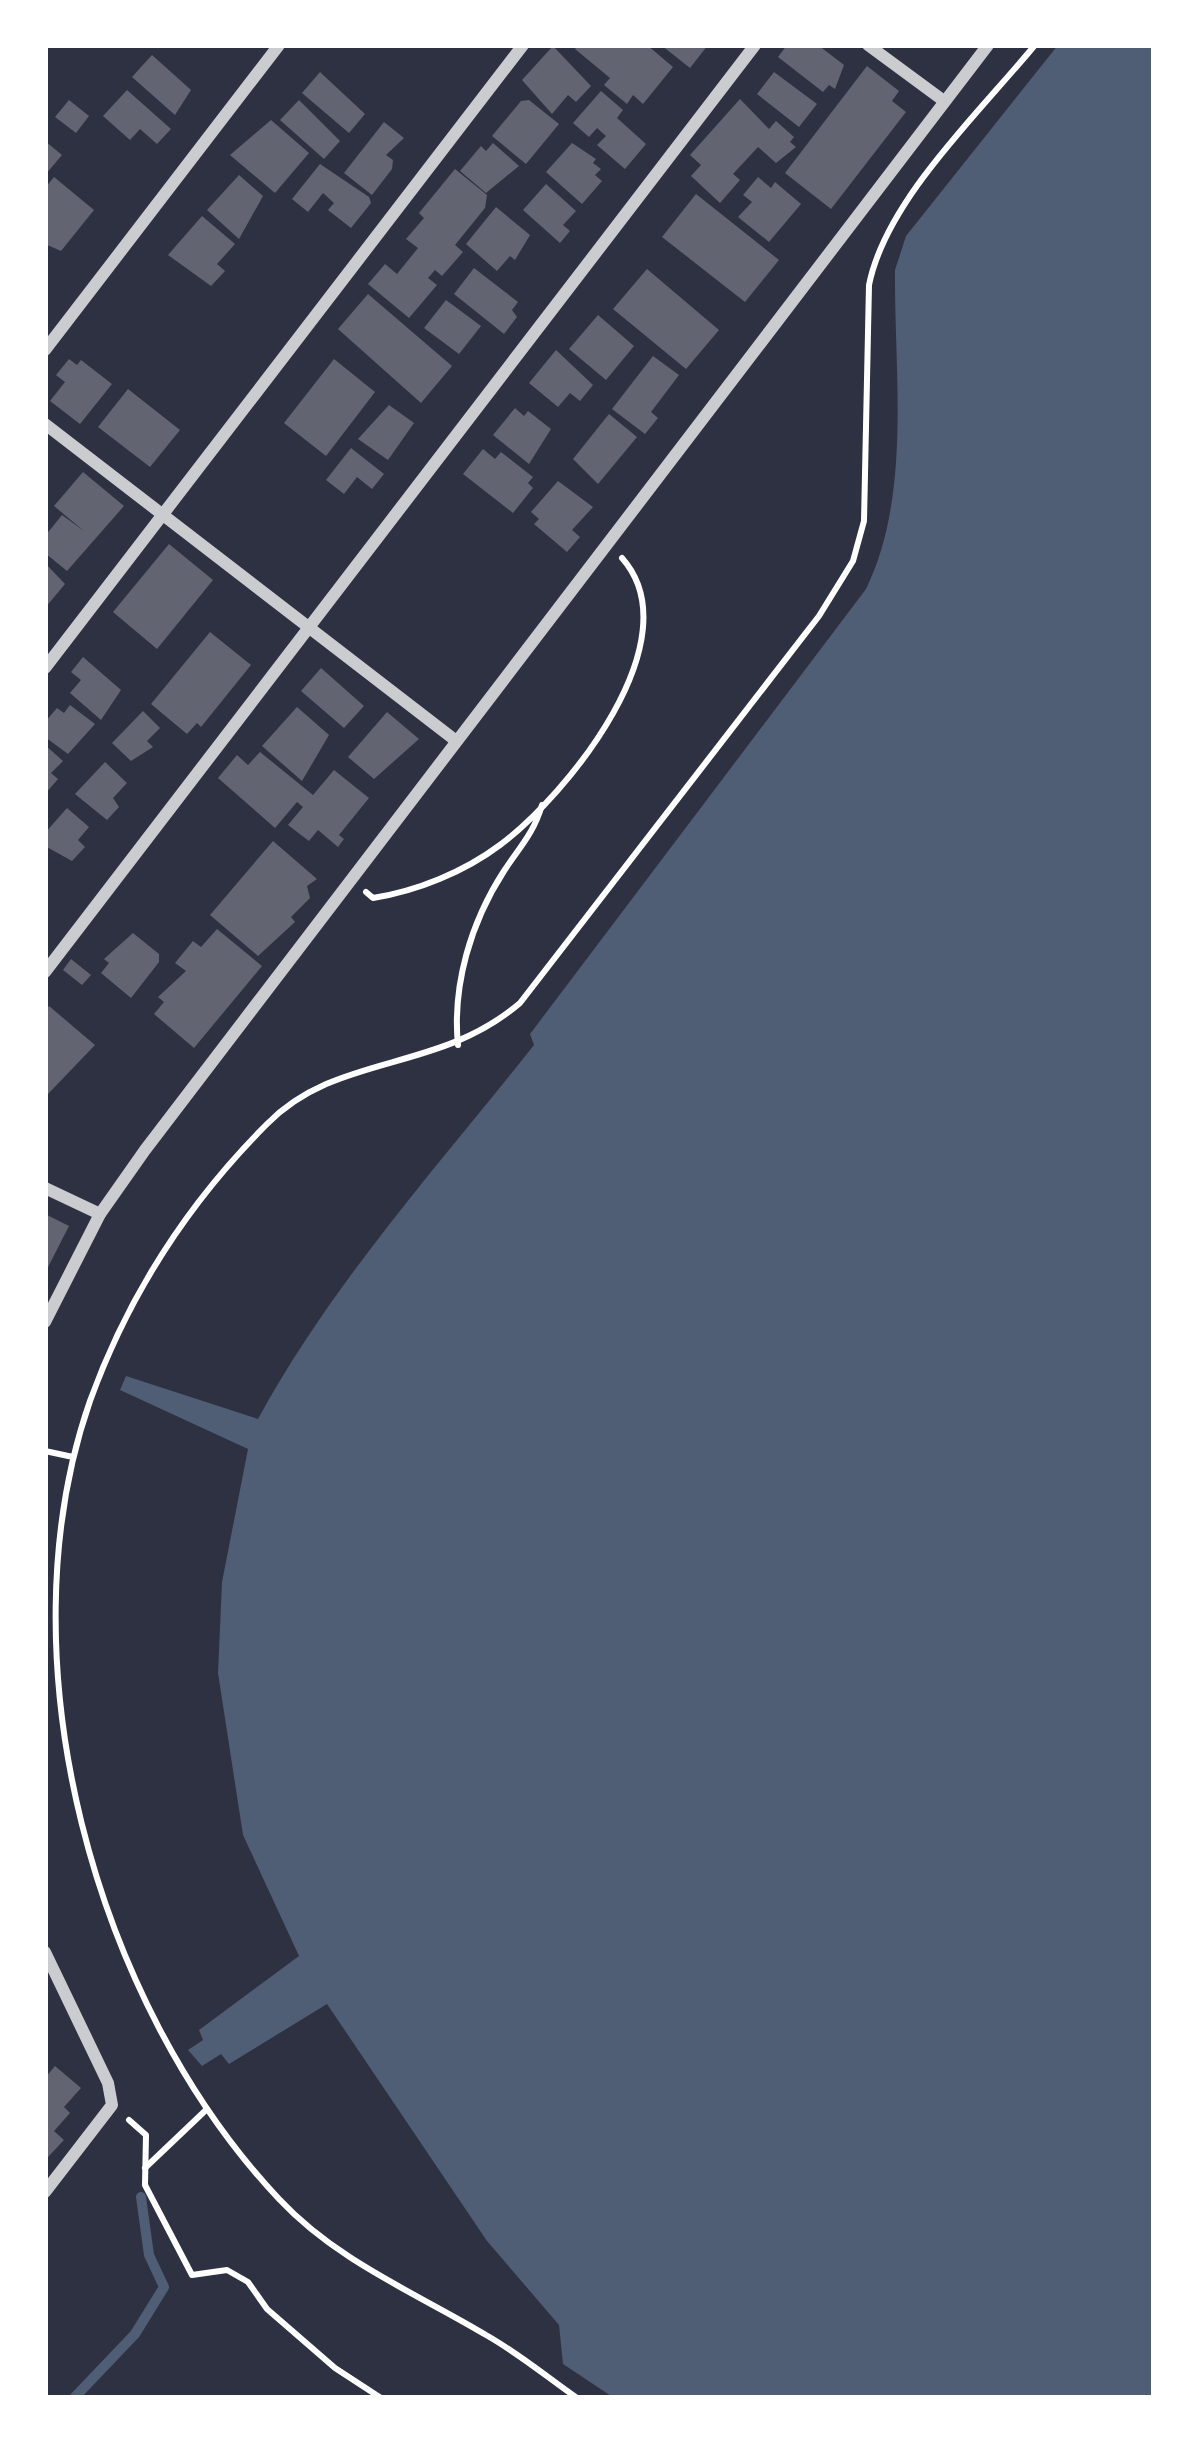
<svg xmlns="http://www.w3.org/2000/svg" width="1199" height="2443" font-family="'Source Serif 4',serif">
<rect width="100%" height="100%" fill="#2d3142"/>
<!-- water -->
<path fill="#4f5d75" d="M1058 45H1154V2398H614L563 2364 559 2325 487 2241 327 2004 229 2064 221 2054 202 2066 188 2050 203 2040 199 2030 299 1956 243 1835 218 1673 222 1582 248 1449 120 1390 126 1376 258 1419C332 1283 438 1166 534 1045L530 1034 866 589C912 494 894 374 895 270L906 236Z"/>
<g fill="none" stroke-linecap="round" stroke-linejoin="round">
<!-- stream -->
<path stroke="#4f5d75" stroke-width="10" d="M74 2398 135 2334 164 2287 149 2255 141 2197"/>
</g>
<!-- building -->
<g fill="#626471">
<path d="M578 45H647L673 67 643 104 633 95 627 104 604 85 610 78 575 49Z"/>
<path d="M661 45H708L690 68Z"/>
<path d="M787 45H818L844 65 835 89 829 85 823 92 778 57Z"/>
<path d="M553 46 591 86 576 102 568 95 552 114 522 80Z"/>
<path d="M152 55 191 90 175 115 132 77Z"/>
<path d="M867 66 899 91 892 101 906 112 831 209 785 173Z"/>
<path d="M320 72 365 114 349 133 302 93Z"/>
<path d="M774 72 817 104 799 127 757 94Z"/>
<path d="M127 90 171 129 157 144 140 129 130 140 103 116Z"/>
<path d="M601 91 623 110 617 118 646 144 625 169 597 145 606 136 597 128 589 137 573 123Z"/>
<path d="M740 99 769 129 776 121 794 137 790 142 796 147 776 163 758 147 733 174 740 180 720 203 691 176 701 165 690 155Z"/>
<path d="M69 100 89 116 76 133 55 117Z"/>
<path d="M299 100 340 141 324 159 280 120Z"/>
<path d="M529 100 559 124 526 164 492 136 521 101Z"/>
<path d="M271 120 309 153 275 193 230 155Z"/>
<path d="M384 122 404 138 386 155 393 160 392 169 372 195 344 173Z"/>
<path d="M45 141 62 155 45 175Z"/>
<path d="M493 143 519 166 486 193 460 171 481 146 486 151Z"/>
<path d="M572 143 596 159 593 163 601 169 595 175 602 181 582 204 546 172Z"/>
<path d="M320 164 369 197 371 203 351 228 328 210 334 203 323 193 308 212 292 199Z"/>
<path d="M455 169 487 195 485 208 455 245 463 252 442 276 435 270 428 278 437 285 409 318 368 284 385 264 397 274 418 248 406 239 424 218 419 213Z"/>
<path d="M239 175 263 196 239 239 207 210Z"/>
<path d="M54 177 94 210 61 251 45 244V188Z"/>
<path d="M758 177 771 188 775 182 801 204 769 242 738 217 752 202 743 195Z"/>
<path d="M546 184 576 211 563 225 570 231 560 243 523 210Z"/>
<path d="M696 194 779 260 745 302 662 237Z"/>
<path d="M496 207 530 235 515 260 510 256 497 271 466 244Z"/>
<path d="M202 216 235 244 217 264 225 271 211 286 168 255Z"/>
<path d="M474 268 518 302 512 310 517 317 504 334 454 294Z"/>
<path d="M647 269 719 330 686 369 613 309Z"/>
<path d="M368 294 452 366 421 403 338 329Z"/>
<path d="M446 300 481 326 459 354 424 328Z"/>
<path d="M598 315 634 346 606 380 569 349Z"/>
<path d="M556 350 593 385 580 401 570 393 558 407 529 383Z"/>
<path d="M653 356 679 375 651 412 658 418 645 434 612 409Z"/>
<path d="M69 359 77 365 81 360 112 384 80 424 50 401 65 382 56 375Z"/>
<path d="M334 359 375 392 326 456 284 423Z"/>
<path d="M128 389 180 430 150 467 98 427Z"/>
<path d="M389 405 414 423 388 460 358 439Z"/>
<path d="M515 408 524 416 528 411 551 429 529 464 493 435Z"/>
<path d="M609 414 637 437 598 484 573 459Z"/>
<path d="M351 448 384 474 372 489 357 477 344 494 326 480Z"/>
<path d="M483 449 495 459 501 452 533 477 528 483 533 488 513 513 463 474Z"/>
<path d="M83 472 124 506 67 571 45 553V536L62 515 84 531 54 506Z"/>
<path d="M558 481 593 507 572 530 580 537 567 552 534 524 539 519 531 512Z"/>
<path d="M169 544 213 580 157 649 113 612Z"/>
<path d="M45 563 65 584 45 608Z"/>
<path d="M210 632 251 665 201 727 197 723 187 734 151 704Z"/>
<path d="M83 657 121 690 101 720 70 693 81 680 71 672Z"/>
<path d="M321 668 364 706 344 728 301 691Z"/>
<path d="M70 705 95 724 68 754 45 737V722L57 708 64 713Z"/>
<path d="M297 707 329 735 302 781 262 746Z"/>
<path d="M143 711 160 728 147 741 153 747 131 761 112 743Z"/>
<path d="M387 712 419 739 374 779 348 757Z"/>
<path d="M45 745 63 761 51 773 58 779 45 794Z"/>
<path d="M260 752 313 795 334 770 369 798 339 835 344 839 338 847 318 830 309 841 288 825 303 807 297 802 275 828 218 778 237 755 248 765Z"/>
<path d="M105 762 127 783 113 798 119 807 107 820 75 794Z"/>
<path d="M67 808 89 827 78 840 85 847 72 861 45 846V833Z"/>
<path d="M273 841 317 879 307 886 310 898 291 917 295 922 258 956 210 915Z"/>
<path d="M217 929 262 966 194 1048 154 1014 164 1002 158 997 186 971 175 963 193 941 201 947Z"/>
<path d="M133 933 159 954V962L131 998 101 973 109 963 104 959Z"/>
<path d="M71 959 91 975 82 985 63 970Z"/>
<path d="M49 1006 95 1045 48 1094 45 1012Z"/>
<path d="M45 1214 69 1226 45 1273Z"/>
<path d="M55 2066 81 2088 64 2107 70 2113 54 2131 64 2140 48 2157 45 2078Z"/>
</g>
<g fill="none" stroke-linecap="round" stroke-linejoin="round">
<!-- path -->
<g stroke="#fff" stroke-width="6">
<path d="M366 892 373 898C417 891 464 872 500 845 567 795 694 639 622 558"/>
<path d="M458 1045C452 985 471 922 504 871 519 848 534 833 542 805"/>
<path d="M45 1451 73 1457"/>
<path d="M129 2120 146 2135 145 2185 192 2275 227 2270 248 2282 267 2309 335 2368 381 2398"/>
<path d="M145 2168 207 2109"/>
<path d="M577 2398C547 2377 518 2353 486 2335 414 2292 337 2261 279 2199 95 2004 0 1659 90 1401 128 1296 189 1202 267 1124 338 1052 437 1074 520 1003L819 616 853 561 864 521 869 285C886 200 980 112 1035 45"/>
</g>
<!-- minor -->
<g stroke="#caccd0" stroke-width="12">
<path d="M868 45 944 101"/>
<path d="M45 350 279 45"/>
<path d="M45 424 455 740"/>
<path d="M45 668 523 45"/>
<path d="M45 972 755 45"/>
<path d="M45 1188 100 1214"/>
<path d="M45 1322 100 1214 145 1150 988 45"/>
<path d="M45 1952 108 2083 112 2105 45 2192"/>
</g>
</g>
<!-- border -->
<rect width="1199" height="2443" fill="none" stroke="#ffffff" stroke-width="96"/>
</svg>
